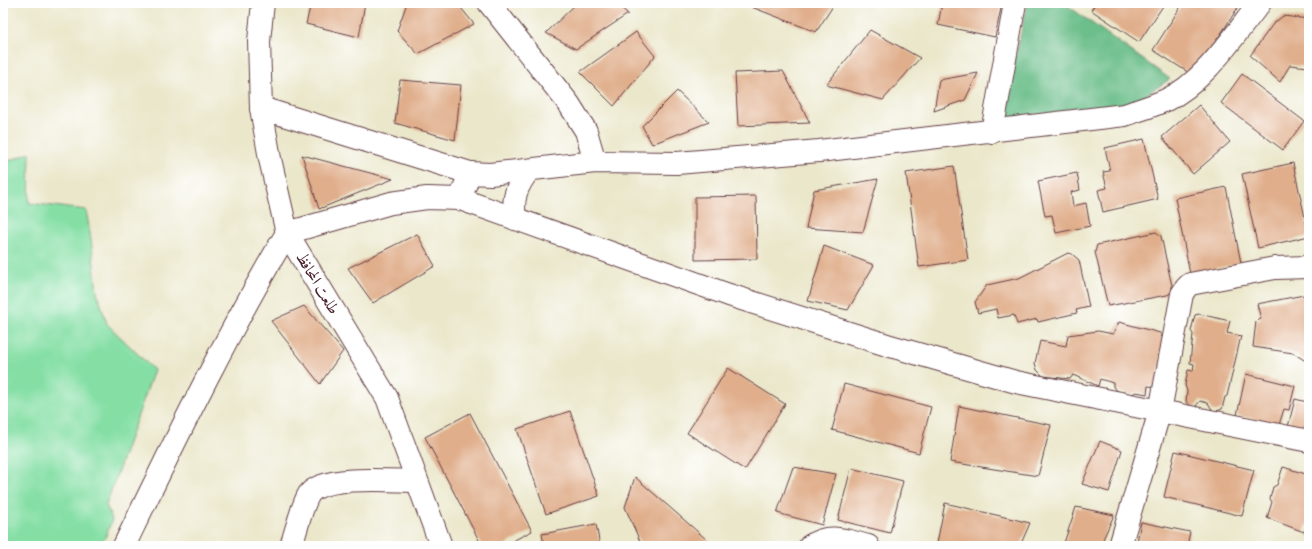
<svg xmlns="http://www.w3.org/2000/svg" width="1312" height="549" font-family="'EB Garamond',Amiri,serif">
<rect width="100%" height="100%" fill="#fff"/>
<filter id="ink" filterUnits="userSpaceOnUse"><feTurbulence type="fractalNoise" baseFrequency=".025" numOctaves="2"/><feDisplacementMap in="SourceGraphic" scale="8" xChannelSelector="R" yChannelSelector="G"/><feConvolveMatrix kernelMatrix="1 2 1 2 8 2 1 2 1" color-interpolation-filters="sRGB"/></filter>
<filter id="wash" filterUnits="userSpaceOnUse"><feTurbulence type="fractalNoise" baseFrequency=".012" numOctaves="4" result="noise"/><feDisplacementMap in="SourceGraphic" scale="16" xChannelSelector="R" yChannelSelector="G"/><feGaussianBlur stdDeviation="0.9" result="paint"/><feColorMatrix in="noise" values="0 0 0 0 0 0 0 0 0 0 0 0 0 0 0 0 0 1.4 0 .05"/><feComposite in="paint" operator="in"/></filter>
<g filter="url(#wash)">
<rect width="100%" height="100%" fill="#ebe7cb"/>
<!-- green -->
<path fill="#85dfa5" stroke="#687f68" d="M30 153 29 203 86 210 91 239 97 292 107 324 154 370 106 505 112 520 102 546H3V160L8 161Z"/>
<!-- forest -->
<path fill="#6cbe8a" stroke="#5b6e5a" d="M1028 3H1064L1170 79 1126 108 998 129Z"/>
<g id="blocks">
<!-- building -->
<g fill="#e0ae8b">
<path d="M311 3H365L359 37 306 24Z"/>
<path d="M407 3H457L474 24 418 54 397 31Z"/>
<path d="M577 3H616L628 14 576 49 546 33Z"/>
<path d="M750 3H835L816 32 749 6Z"/>
<path d="M942 3H1002L995 37 938 25Z"/>
<path d="M1096 3H1165L1139 42 1091 10Z"/>
<path d="M1183 3 1240 4 1194 76 1153 50Z"/>
<path d="M1283 16 1309 19V67L1290 65 1280 82 1250 56 1273 24Z"/>
<path d="M870 30 920 58 883 100 826 85Z"/>
<path d="M636 32 655 56 614 106 580 72Z"/>
<path d="M783 71 810 123 738 126 735 73Z"/>
<path d="M978 73 965 100 934 111 939 80Z"/>
<path d="M1242 74 1304 121 1283 150 1221 103Z"/>
<path d="M400 80 461 85 455 140 395 123Z"/>
<path d="M677 91 709 122 652 144 642 126Z"/>
<path d="M1199 105 1230 142 1193 174 1162 137Z"/>
<path d="M1144 139 1158 199 1103 212 1098 190 1107 188 1103 172 1110 171 1105 148Z"/>
<path d="M302 155 393 179 319 209Z"/>
<path d="M1293 163 1309 236 1258 248 1242 174Z"/>
<path d="M954 166 968 260 919 267 906 173Z"/>
<path d="M1077 173 1080 190 1071 192 1073 206 1086 203 1090 226 1056 233 1052 215 1045 216 1038 181Z"/>
<path d="M878 179 863 232 806 228 814 190Z"/>
<path d="M1226 187 1241 263 1190 274 1175 198Z"/>
<path d="M756 196 757 259 695 260V197Z"/>
<path d="M1156 232 1161 236 1172 286V292L1167 295 1108 306 1095 252 1097 245Z"/>
<path d="M417 234 435 266 373 303 348 268Z"/>
<path d="M824 246 874 265 848 310 808 301Z"/>
<path d="M1068 253 1072 254 1079 260 1089 307 1076 310 1077 313 1038 322 1037 319 1017 324 1014 315 998 318 996 309 978 313 975 302 987 285 1019 278Z"/>
<path d="M1309 294V363L1293 353 1253 347 1256 321 1261 319 1257 304Z"/>
<path d="M304 306 343 351 320 384 271 321Z"/>
<path d="M1199 314 1230 321 1227 333 1241 336 1227 396 1225 397 1222 409 1217 411H1213L1208 403 1200 401 1195 407 1191 406 1186 402 1187 391 1185 385 1188 370 1193 371 1194 364 1190 363 1193 334 1191 331 1195 315Z"/>
<path d="M1119 322 1160 333 1162 337 1164 342 1156 387 1148 386 1147 394 1136 392 1130 395 1118 391 1113 387V383L1100 379 1098 386 1073 375 1070 379 1043 376 1037 370 1035 363 1040 341 1066 346 1068 335 1098 331 1113 334Z"/>
<path d="M728 368 785 404 745 470 687 433Z"/>
<path d="M1246 374 1295 386 1289 410 1284 409 1279 425 1237 415Z"/>
<path d="M844 384 931 407 919 453 832 430Z"/>
<path d="M1309 395V437L1287 431 1295 399 1307 402Z"/>
<path d="M959 406 1051 425 1038 476 950 462Z"/>
<path d="M570 411 599 496 546 514 517 429Z"/>
<path d="M470 413 532 531 503 546H482L425 437Z"/>
<path d="M1100 441 1122 450 1109 492 1082 484Z"/>
<path d="M1175 451 1254 470 1242 516 1164 497Z"/>
<path d="M793 467 836 474 822 525 777 513Z"/>
<path d="M1283 467 1309 475V521L1304 532 1267 518 1272 502 1270 499 1273 487 1277 485Z"/>
<path d="M851 468 903 481 890 533 838 520Z"/>
<path d="M635 477 714 546H642L625 507Z"/>
<path d="M945 503 1030 523 1020 546H951L937 543Z"/>
<path d="M1076 507 1114 515 1100 546H1063Z"/>
<path d="M1141 522 1190 532 1187 546H1136Z"/>
<path d="M596 524 600 546H544L542 534Z"/>
</g>
</g>
</g>
<g filter="url(#ink)">
<use href="#blocks" fill-opacity="0" stroke="#623d43" stroke-width="1"/>
<g fill="none" stroke-linecap="round" stroke-linejoin="round">
<defs>
<g id="minor">
<path d="M263 3 259 41 261 108 270 159 287 233 387 398 441 546"/>
<path d="M489 3 569 104 586 131 595 162"/>
<path d="M261 108 470 173"/>
<path d="M992 132 1015 3"/>
<path d="M460 199 470 173 490 174 595 162 677 163 819 151 1125 115C1139 110 1153 106 1166 100 1204 83 1234 35 1260 3"/>
<path d="M515 219C512 198 516 187 529 170"/>
<path d="M124 546C176 439 226 335 287 233L391 203 427 198 460 199 729 295 887 345 1016 382 1309 441"/>
<path d="M291 546C296 532 302 505 309 494 324 474 393 481 416 481"/>
<path d="M810 546C829 532 848 541 868 546"/>
<path d="M1120 546 1160 411 1182 294 1186 288 1190 284 1275 268 1309 267"/>
</g>
</defs>
<!-- minor casing -->
<use href="#minor" stroke="#623d43" stroke-width="24"/>
<!-- minor -->
<use href="#minor" stroke="#fff" stroke-width="22"/>
</g>
</g>
<g text-anchor="middle" dominant-baseline="central" stroke-width="3" stroke-linejoin="round" paint-order="stroke">
<!-- street labels -->
<g font-size="16" fill="#4a1f2b" stroke="#fff">
<text transform="translate(318 283) rotate(59)">طلعت المحافظ</text>
</g>
</g>
<!-- margin -->
<rect width="1312" height="549" fill="none" stroke="#fff" stroke-width="16"/>
</svg>
